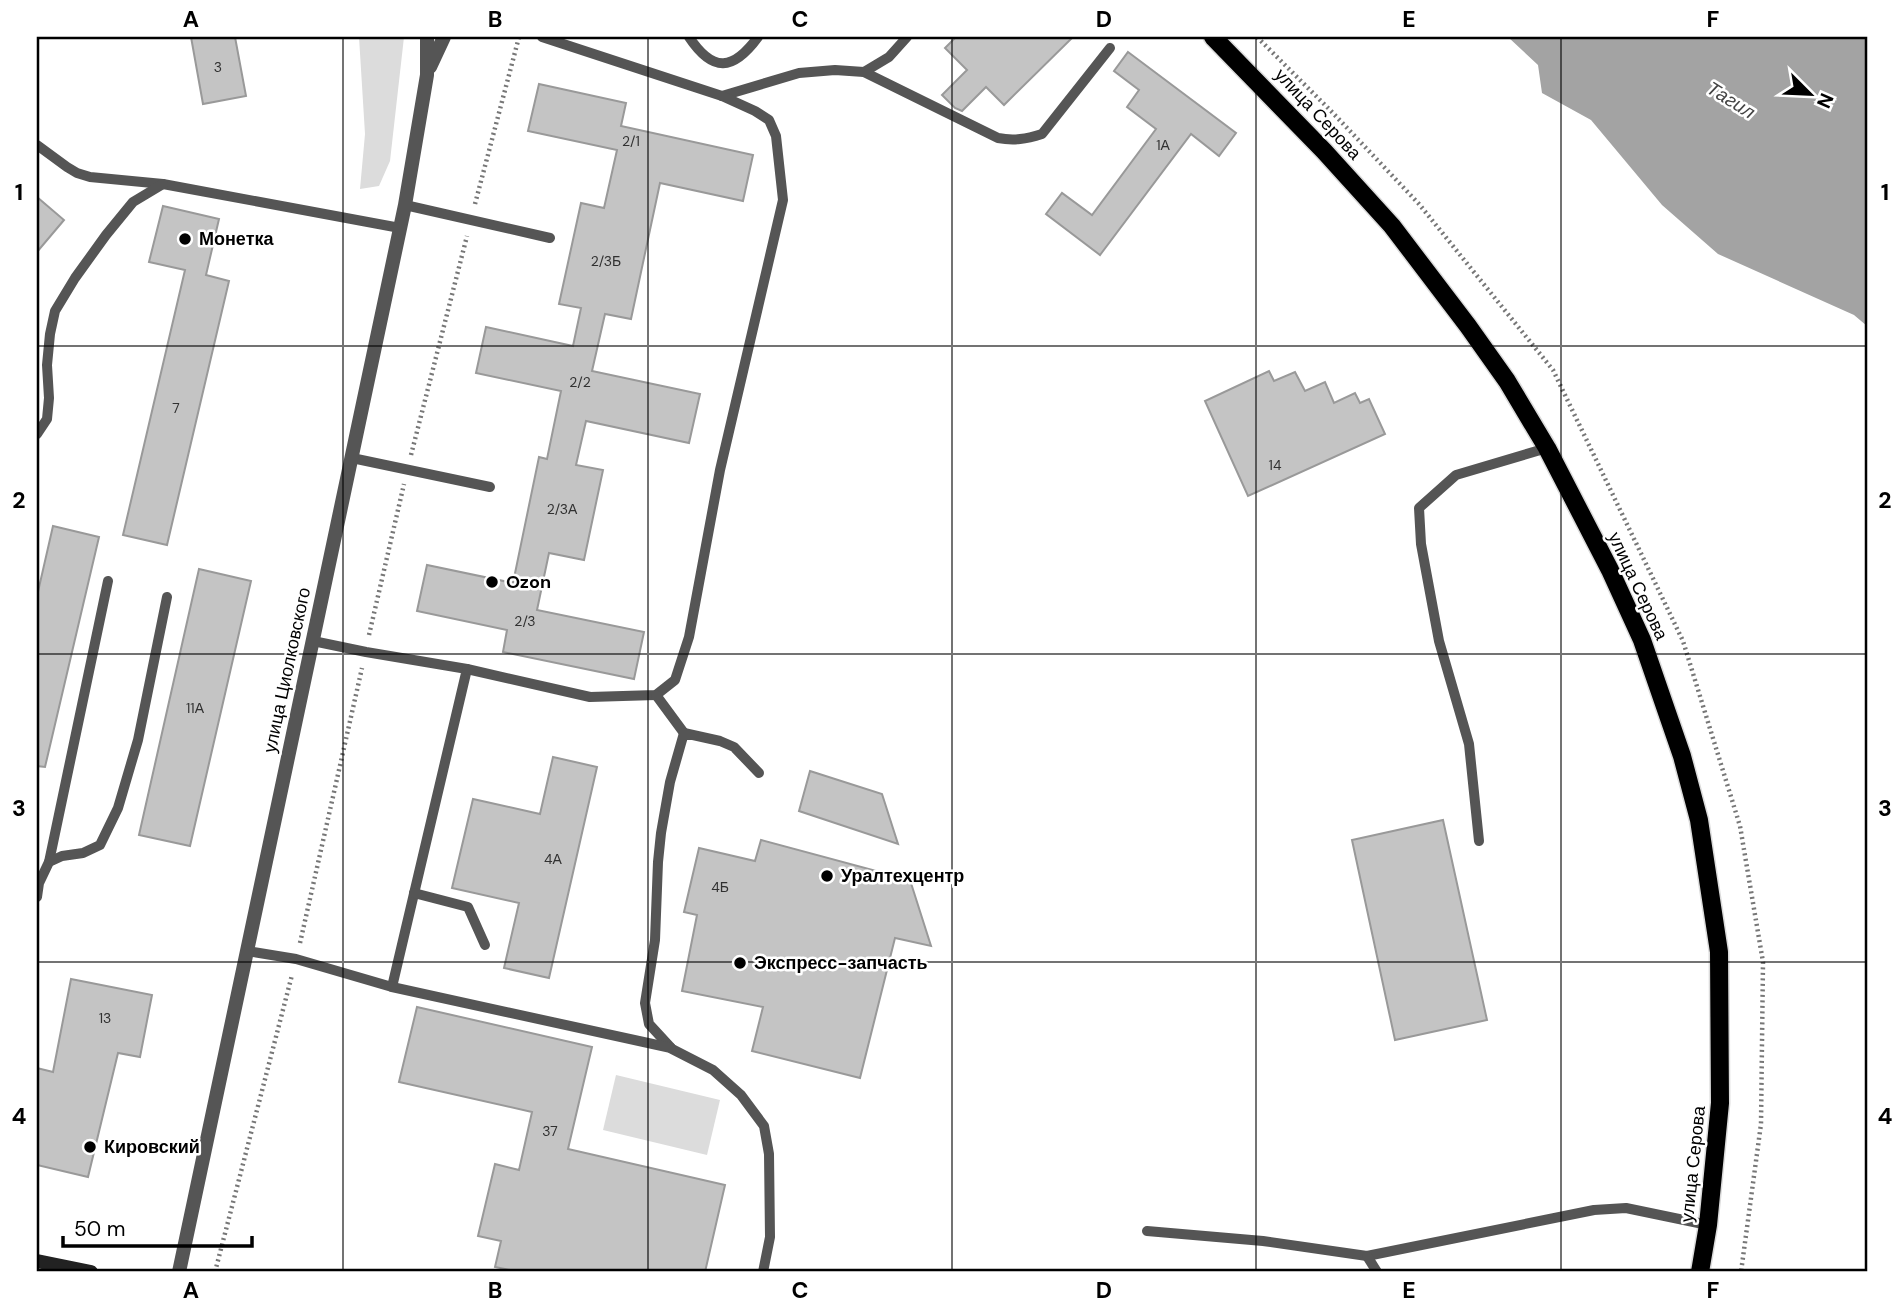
<svg xmlns="http://www.w3.org/2000/svg" width="1904" height="1309" font-family="'DM Sans',sans-serif">
<rect width="100%" height="100%" fill="#fff"/>
<!-- green -->
<g fill="#dcdcdc">
<path d="M359 37H404L390 161 379 186 360 189 365 134Z"/>
<path d="M616 1075 720 1100 707 1155 603 1130Z"/>
</g>
<!-- water -->
<path fill="#a3a3a3" d="M1508 37H1867V326L1854 315 1718 254 1662 205 1591 120 1542 93 1538 65Z"/>
<!-- building -->
<g fill="#c4c4c4" stroke="#999" stroke-width="2">
<path d="M191 37H235L246 96 203 104Z"/>
<path d="M956 37H1073L1004 105 986 87 962 111 955 108 942 95 967 70 945 48Z"/>
<path d="M1128 52 1236 133 1219 156 1191 134 1100 255 1046 214 1062 193 1092 215 1156 129 1127 107 1139 90 1114 71Z"/>
<path d="M539 84 626 103 621 126 753 155 743 201 660 183 631 319 605 314 592 371 700 394 689 443 586 421 576 465 603 470 584 560 549 553 537 610 644 632 634 679 503 652 507 630 417 611 427 565 513 583 539 457 547 459 561 391 476 373 486 327 573 346 581 308 559 304 581 203 604 208 617 150 528 131Z"/>
<path d="M37 197 64 220 37 252Z"/>
<path d="M163 206 219 219 206 275 229 281 167 545 123 535 185 270 149 262Z"/>
<path d="M1269 371 1274 381 1295 372 1305 391 1325 382 1334 403 1355 393 1360 403 1369 399 1385 434 1248 496 1205 401Z"/>
<path d="M53 526 99 537 45 767 37 766V596Z"/>
<path d="M199 569 251 581 190 846 139 835Z"/>
<path d="M553 757 597 767 549 978 504 968 519 903 452 888 473 799 540 814Z"/>
<path d="M810 771 882 794 898 844 799 811Z"/>
<path d="M1443 820 1487 1020 1395 1040 1352 840Z"/>
<path d="M761 840 910 880 931 946 895 938 860 1078 752 1051 763 1007 682 991 697 915 684 912 699 848 755 861Z"/>
<path d="M71 979 152 995 140 1057 118 1053 88 1177 37 1165V1068L53 1072Z"/>
<path d="M417 1007 592 1047 568 1149 725 1185 705 1272H520L495 1267 501 1241 478 1236 495 1164 519 1170 532 1112 399 1082Z"/>
</g>
<g fill="none" stroke-linecap="round" stroke-linejoin="round">
<defs>
<path id="primary" d="M1213 37 1324 151 1392 226 1468 326 1507 381 1547 448 1610 570 1642 640 1682 756 1699 820 1719 952 1720 1103 1708 1225 1700 1272"/>
</defs>
<!-- primary casing -->
<use href="#primary" stroke="#dbdbdb" stroke-width="21"/>
<!-- path -->
<g stroke="#777" stroke-width="4.5" stroke-dasharray="2 3.5" stroke-linecap="butt">
<path d="M1257 37 1331 111 1419 204 1553 370 1683 641 1740 826 1763 962 1761 1124 1741 1272"/>
<path d="M475 204 519 37"/>
<path d="M411 455 467 236"/>
<path d="M369 635 404 484"/>
<path d="M300 943 362 668"/>
<path d="M215 1272 292 975"/>
</g>
<!-- service -->
<g stroke="#555" stroke-width="10">
<path d="M689 37C713 73 733 71 758 37"/>
<path d="M864 72 889 57 907 37"/>
<path d="M722 96 799 73 835 70 864 72 998 138C1014 141 1026 139 1042 134L1110 48"/>
<path d="M37 145 67 167 77 173 90 177 163 184 400 228"/>
<path d="M405 205 550 238"/>
<path d="M37 434 47 419 49 398 47 365 50 334 55 311 75 278 106 235 133 202 163 184"/>
<path d="M352 458 490 487"/>
<path d="M313 641 366 652 467 669 392 987"/>
<path d="M467 669 590 697 656 695 675 680 689 637 720 470 783 200 776 136 769 120 755 111 722 96 542 37"/>
<path d="M656 695 684 733"/>
<path d="M759 773 734 747 720 741 684 733 670 782 661 833 658 862 655 940 645 1003 649 1024 672 1049 713 1070 741 1095 764 1126 769 1154 770 1237 763 1272"/>
<path d="M1479 841 1469 744 1439 641 1421 544 1419 508 1456 475 1547 448"/>
<path d="M49 862 108 581"/>
<path d="M414 893 468 907 485 945"/>
<path d="M37 897 39 883 49 862 62 856 83 853 100 845 118 808 138 740 167 597"/>
<path d="M247 951 296 959 392 987 671 1048"/>
<path d="M1147 1231 1263 1241 1367 1256 1594 1210 1626 1208 1708 1225"/>
<path d="M1367 1256 1377 1272"/>
</g>
<!-- tertiary -->
<g stroke="#555" stroke-width="14">
<path d="M430 67 444 37"/>
<path d="M179 1272 405 205 427 75V37"/>
</g>
<!-- secondary -->
<path stroke="#222" stroke-width="14" d="M37 1261 91 1272"/>
<!-- primary -->
<use href="#primary" stroke="#000" stroke-width="18"/>
</g>
<!-- grid -->
<path fill="none" stroke="#000" stroke-width="2" stroke-opacity="0.55" d="M343 37V1272M648 37V1272M952 37V1272M1256 37V1272M1561 37V1272M37 346H1867M37 654H1867M37 962H1867"/>
<!-- markers -->
<g fill="#000" stroke="#fff" stroke-width="2.5">
<circle cx="185" cy="239" r="7"/>
<circle cx="492" cy="582" r="7"/>
<circle cx="827" cy="876" r="7"/>
<circle cx="740" cy="963" r="7"/>
<circle cx="90" cy="1147" r="7"/>
</g>
<g text-anchor="middle" dominant-baseline="central" stroke-width="5" stroke-linejoin="round" paint-order="stroke">
<!-- number labels -->
<g font-size="14" fill="#313131">
<text x="218" y="67">3</text>
<text x="631" y="141">2/1</text>
<text x="1163" y="145">1А</text>
<text x="606" y="261">2/3Б</text>
<text x="580" y="382">2/2</text>
<text x="176" y="408">7</text>
<text x="1275" y="465">14</text>
<text x="562" y="509">2/3А</text>
<text x="525" y="621">2/3</text>
<text x="195" y="708">11А</text>
<text x="553" y="859">4А</text>
<text x="720" y="887">4Б</text>
<text x="105" y="1018">13</text>
<text x="550" y="1131">37</text>
</g>
<!-- street labels -->
<g font-size="18" fill="#000" stroke="#fff">
<text transform="translate(1318 114) rotate(47)">улица Серова</text>
<text transform="translate(1638 586) rotate(65)">улица Серова</text>
<text transform="translate(287 670) rotate(-78)">улица Циолковского</text>
<text transform="translate(1693 1164) rotate(-84)">улица Серова</text>
</g>
<!-- poi labels -->
<g font-size="18" font-weight="bold" fill="#000" stroke="#fff" text-anchor="start">
<text x="199" y="239">Монетка</text>
<text x="506" y="582">Ozon</text>
<text x="841" y="876">Уралтехцентр</text>
<text x="754" y="963">Экспресс-запчасть</text>
<text x="104" y="1147">Кировский</text>
</g>
<!-- water labels -->
<g font-size="19" font-style="italic" fill="#444" stroke="#fff">
<text transform="translate(1731 100) rotate(32)">Тагил</text>
</g>
</g>
<!-- border -->
<rect width="1904" height="1309" fill="none" stroke="#ffffff" stroke-width="77"/>
<!-- north arrow -->
<g transform="translate(1810 94) rotate(114)" stroke="#ffffff" stroke-width="5" paint-order="stroke">
<path d="M0-5L12 26L0 18L-12 26Z" fill="#000000"/>
<text y="-10" font-size="19" font-weight="bold" text-anchor="middle" fill="#000000">N</text>
</g>
<!-- scale -->
<path d="M63 1236v10h189v-10" fill="none" stroke="#000000" stroke-width="3.5"/>
<text x="74" y="1236" font-size="21" fill="#000000" stroke="#ffffff" stroke-width="5" paint-order="stroke">50 m</text>
<rect x="38" y="38" width="1828" height="1232" fill="none" stroke="#000" stroke-width="2.5"/>
<g font-size="23" text-anchor="middle" font-weight="bold" fill="#000">
<text x="191" y="27">A</text>
<text x="495" y="27">B</text>
<text x="800" y="27">C</text>
<text x="1104" y="27">D</text>
<text x="1409" y="27">E</text>
<text x="1713" y="27">F</text>
<text x="19" y="200">1</text>
<text x="1885" y="200">1</text>
<text x="19" y="508">2</text>
<text x="1885" y="508">2</text>
<text x="19" y="816">3</text>
<text x="1885" y="816">3</text>
<text x="19" y="1124">4</text>
<text x="1885" y="1124">4</text>
<text x="191" y="1298">A</text>
<text x="495" y="1298">B</text>
<text x="800" y="1298">C</text>
<text x="1104" y="1298">D</text>
<text x="1409" y="1298">E</text>
<text x="1713" y="1298">F</text>
</g>
</svg>
